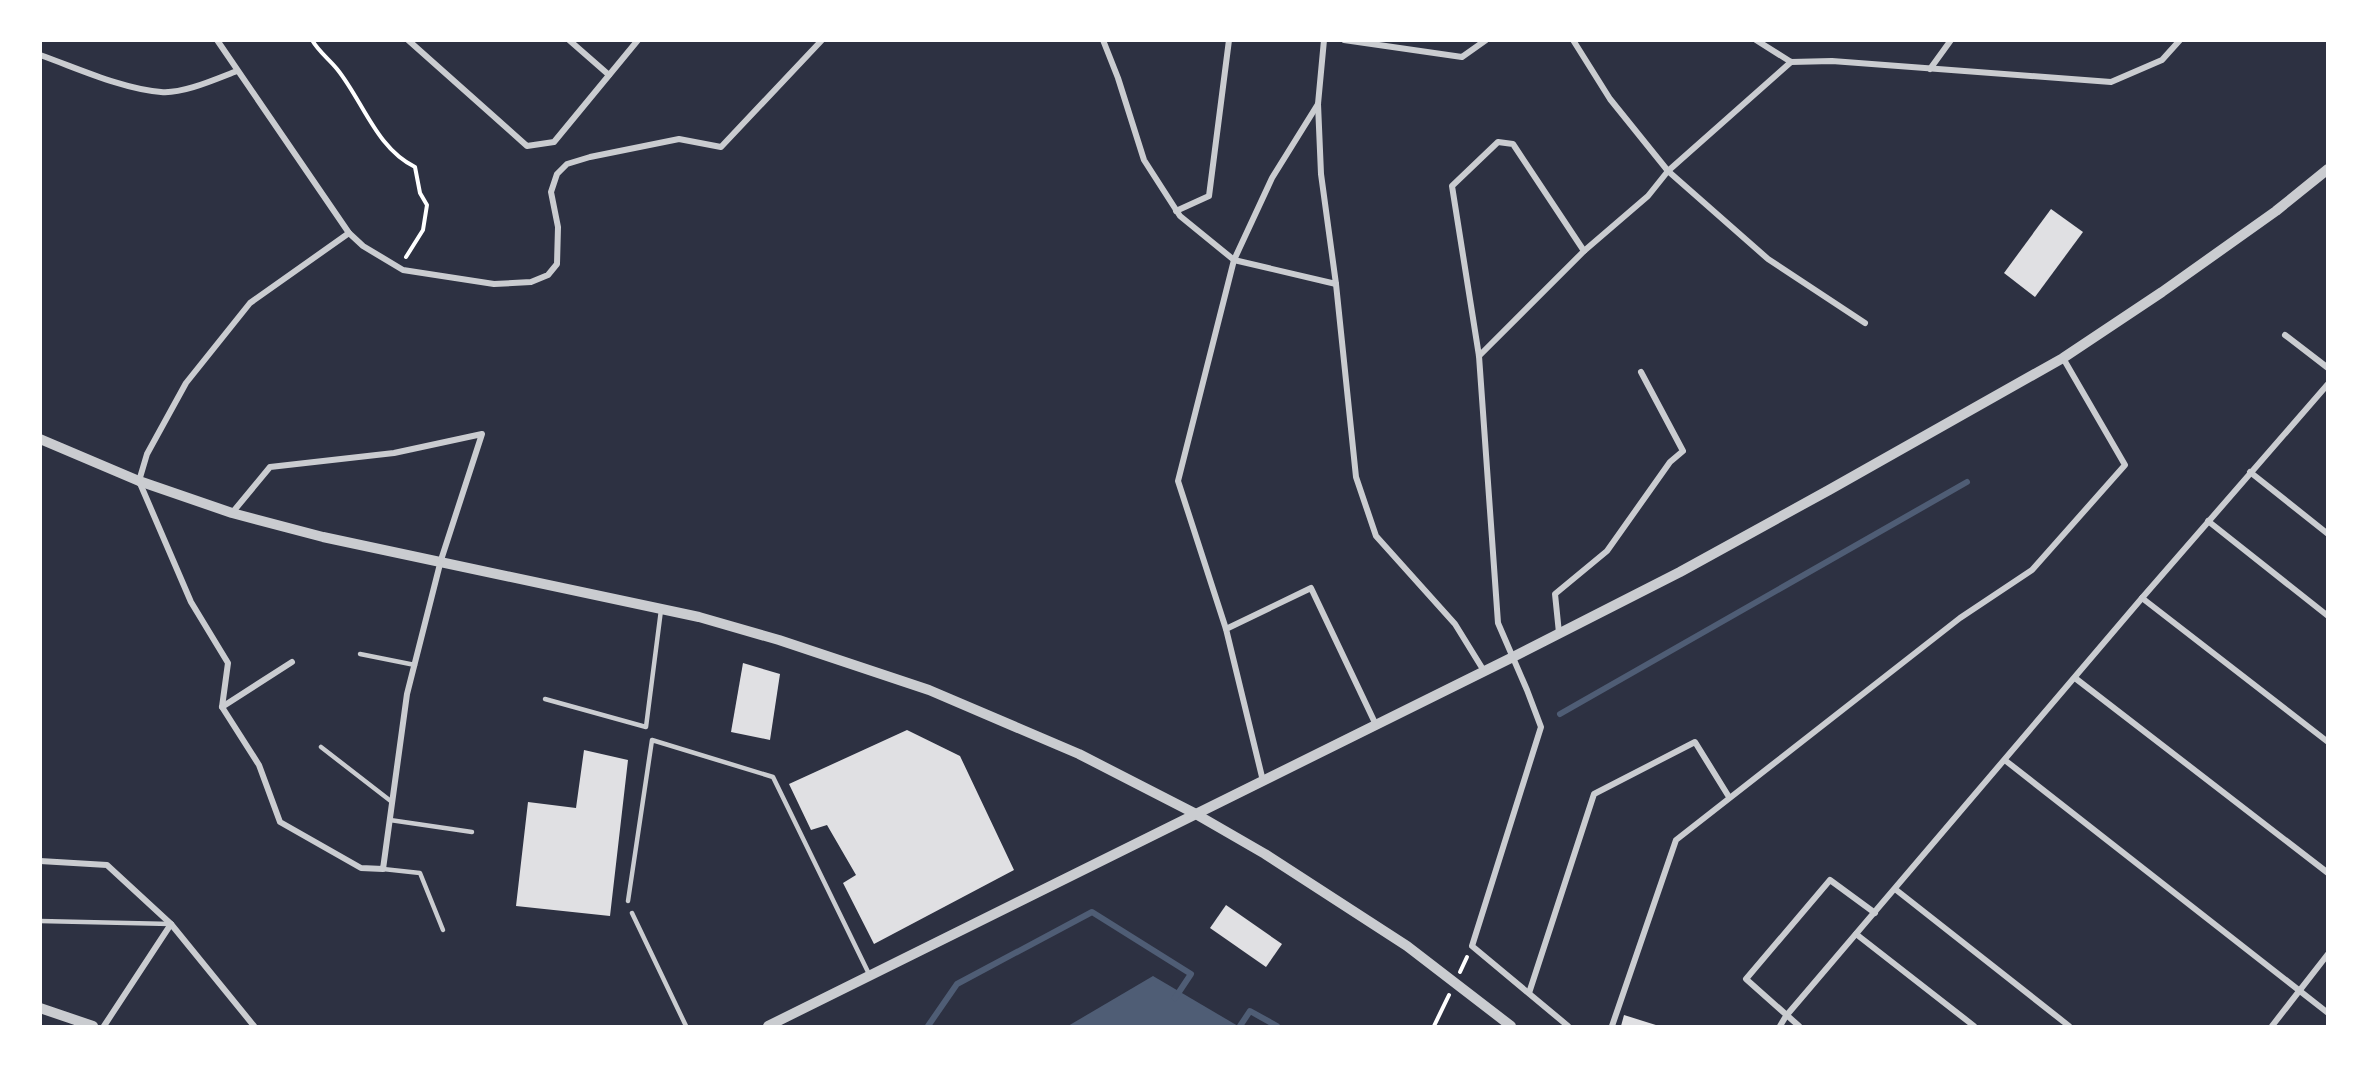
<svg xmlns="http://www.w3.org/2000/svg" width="2368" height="1067" font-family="'Fira Sans',sans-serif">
<rect width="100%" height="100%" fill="#2d3142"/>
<!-- water -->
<path fill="#4f5d75" d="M1153 976 1238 1026H1068Z"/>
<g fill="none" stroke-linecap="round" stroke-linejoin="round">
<!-- stream -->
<g stroke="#4f5d75" stroke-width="6">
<path d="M1560 714 1967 482"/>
<path d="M928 1026 957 984 1092 912 1191 974 1175 998"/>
<path d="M1240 1026 1250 1011 1277 1026"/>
</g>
</g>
<!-- building -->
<g fill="#e0e0e3">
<path d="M2051 209 2083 232 2035 297 2004 273Z"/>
<path d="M743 663 780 674 770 740 731 732Z"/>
<path d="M907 730 960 756 1014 870 874 944 843 883 856 875 827 825 811 830 789 784Z"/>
<path d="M584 750 628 760 610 916 516 906 528 802 576 808Z"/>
<path d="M1226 905 1282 944 1266 967 1210 928Z"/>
<path d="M1624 1015 1659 1026H1621Z"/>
</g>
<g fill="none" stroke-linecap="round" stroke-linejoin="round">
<!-- path -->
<g stroke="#fff" stroke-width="4">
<path d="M312 40C319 52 329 59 337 69 363 101 376 148 415 167L420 193 427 205 423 230 406 257"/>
<path d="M1460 972 1467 957"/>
<path d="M1434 1026 1449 995"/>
</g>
<!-- service -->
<g stroke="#caccd0" stroke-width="4.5">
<path d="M360 654 415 665"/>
<path d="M545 699 646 727 661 610"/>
<path d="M321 747 392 802"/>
<path d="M390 820 472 832"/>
<path d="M383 869 420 873 443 930"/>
<path d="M628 901 652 740 773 777 870 976"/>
<path d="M632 913 686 1026"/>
<path d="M40 921 171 924"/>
</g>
<!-- minor -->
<g stroke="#caccd0" stroke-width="6">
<path d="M217 40 349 233 363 246 403 270 494 284 531 282 548 275 557 264 558 227 551 192 557 174 567 164 590 157 679 139 721 147 822 40"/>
<path d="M408 40 527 146 554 142 638 40"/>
<path d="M569 40 609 75"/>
<path d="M1103 40 1118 78 1144 160 1180 216 1234 260 1336 284 1321 174 1318 104 1324 40"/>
<path d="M1344 40 1462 57 1486 40"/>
<path d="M1573 40 1610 99 1668 171 1768 259 1865 323"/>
<path d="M1756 40 1791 62 1832 61 2111 82 2162 60 2180 40"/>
<path d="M40 55C77 68 122 89 161 92 183 94 216 79 237 71"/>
<path d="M1930 69 1951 40"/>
<path d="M1176 211 1209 196 1229 40"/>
<path d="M1336 284 1356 477 1376 536 1455 624 1484 671"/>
<path d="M2285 335 2328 368"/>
<path d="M1479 356 1584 251 1648 196 1668 171 1791 62"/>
<path d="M2250 472 2328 534"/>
<path d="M232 513 270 467 394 453 482 434 441 560 407 694 383 869 361 868 280 822 259 765 222 707 292 662"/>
<path d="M2208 521 2328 616"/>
<path d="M2142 598 2328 742"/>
<path d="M1226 629 1311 588 1376 725"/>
<path d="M1559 633 1555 594 1607 551 1670 462 1683 451 1641 372"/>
<path d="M2075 678 2328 873"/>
<path d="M222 707 228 663 191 602 139 481 147 454 186 383 250 303 349 233"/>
<path d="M2006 761 2328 1013"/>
<path d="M1263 781 1226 629 1178 481 1234 260 1272 178 1318 104"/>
<path d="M40 861 107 865 171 924 254 1026"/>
<path d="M1895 889 2069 1026"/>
<path d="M1856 934 1974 1026"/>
<path d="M1529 993 1594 794 1695 742 1729 797"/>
<path d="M104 1026 171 924"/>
<path d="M1568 1026 1472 946 1541 727 1527 690 1498 623 1479 356 1452 186 1498 142 1513 144 1584 251"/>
<path d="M1612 1026 1676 840 1960 618 2032 570 2125 465 2063 358"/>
<path d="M1780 1026 1786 1016 2142 598 2328 384"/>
<path d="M1799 1026 1746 979 1830 880 1875 913"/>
<path d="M2272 1026 2328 954"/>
</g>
<!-- tertiary -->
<g stroke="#caccd0" stroke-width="10">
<path d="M40 439 139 481 232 513 323 537 699 617 779 640 929 690 1079 754 1194 813 1265 854 1407 946 1511 1026"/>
<path d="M40 1008 93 1026"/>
<path d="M768 1026 1513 657 1680 572 1829 490 2063 358 2162 292 2276 211 2328 169"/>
</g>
</g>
<!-- border -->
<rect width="2368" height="1067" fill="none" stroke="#ffffff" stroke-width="84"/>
</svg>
